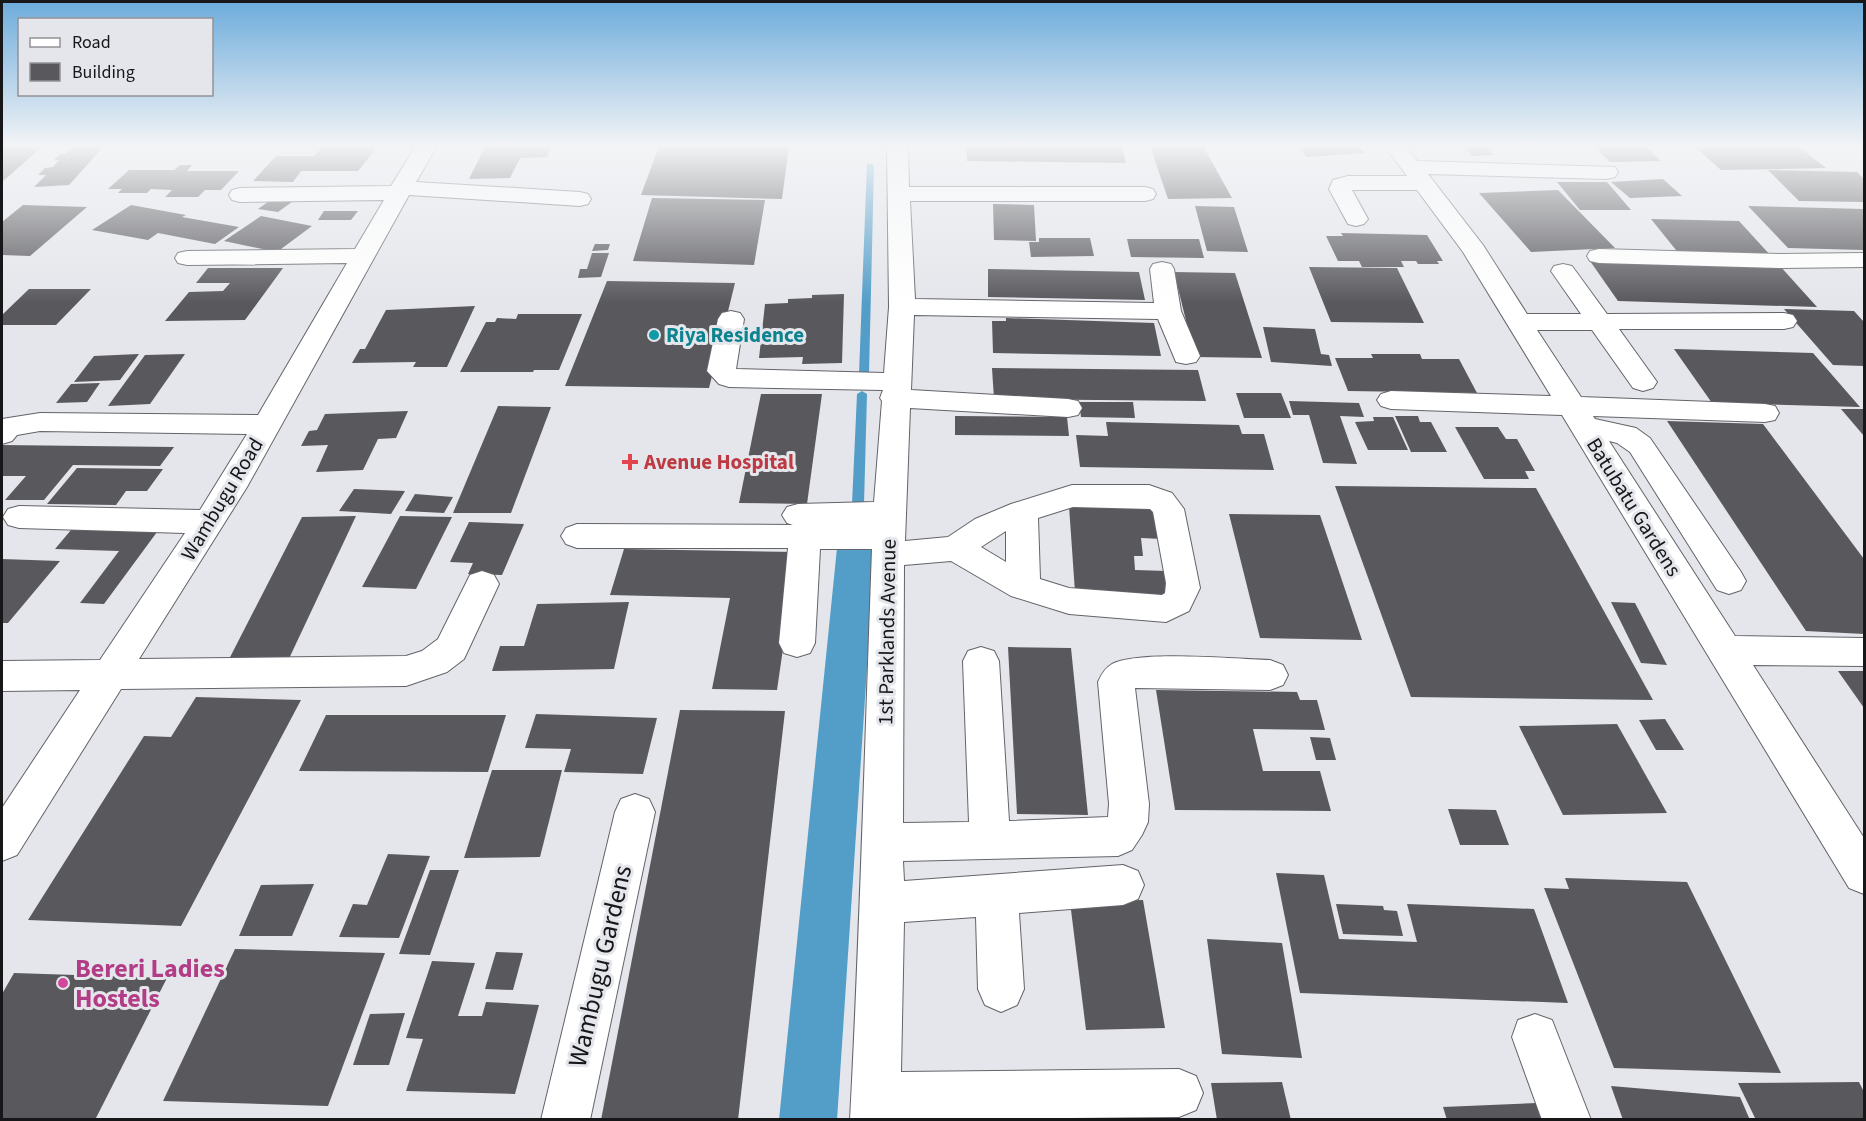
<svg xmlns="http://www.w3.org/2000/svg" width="1866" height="1121" font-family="'Source Sans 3',sans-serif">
<rect width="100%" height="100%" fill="#e4e6eb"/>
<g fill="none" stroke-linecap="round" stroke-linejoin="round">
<!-- stream -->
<g fill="#539ec8" fill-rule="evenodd">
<path d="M867 163 874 165 869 374 864 377 859 374Z"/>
<path d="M862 391 867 394 864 504 858 508 852 504 857 394Z"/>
</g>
<!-- canal -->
<path fill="#539ec8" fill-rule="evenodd" d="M856 534 870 538 875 548 837 1120H779L837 548 842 538Z"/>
</g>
<!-- building -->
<g fill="#59595d">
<path d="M2 146H43L2 182Z"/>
<path d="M73 146H104L69 185 34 187 46 175H38L45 168 53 167 59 160H54L60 154H65Z"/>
<path d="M323 146H378L358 171H301L293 182 253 181 276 156H314Z"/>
<path d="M552 146 547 157 520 158 510 178 469 179 485 147Z"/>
<path d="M659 146H789L782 199 641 195Z"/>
<path d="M966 146H1122L1126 163 967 161Z"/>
<path d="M1150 146H1203L1232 198 1168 199Z"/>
<path d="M1298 146H1358L1365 153 1307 157Z"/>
<path d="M1463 146H1485L1493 155 1472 156Z"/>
<path d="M1594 146H1645L1661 161 1610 162Z"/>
<path d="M1694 146H1798L1826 168 1721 170Z"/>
<path d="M180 165H192L187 171H239L221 190H205L198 197H165L172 190 151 189 147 193H118L122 189H108L129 170H174Z"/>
<path d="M1768 170 1857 172 1864 179V202L1799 201Z"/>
<path d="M1663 179 1682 196 1630 198 1611 182Z"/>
<path d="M1557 182H1607L1631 210H1580Z"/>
<path d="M1558 190 1615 248 1531 252 1479 193Z"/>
<path d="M652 198 765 200 754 265 633 261Z"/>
<path d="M272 199 292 202 278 212 258 209Z"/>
<path d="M993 204 1034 205 1036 241 994 240Z"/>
<path d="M23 205 87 207 30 256 2 255V222Z"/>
<path d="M131 205 186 215 182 217 239 227 215 244 158 233 148 240 92 230Z"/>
<path d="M1195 206 1234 207 1248 252 1207 251Z"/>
<path d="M1748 206 1864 209V250L1788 248Z"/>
<path d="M324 211H358L351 220H318Z"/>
<path d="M261 216 312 226 277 252 224 241Z"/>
<path d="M1651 219 1739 221 1772 257 1680 255Z"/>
<path d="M1341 233 1427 235 1443 261H1437L1439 264H1418L1416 261H1401L1404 267H1362L1359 261H1338L1326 236H1343Z"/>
<path d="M1039 238H1090L1094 256 1031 257 1029 242H1039Z"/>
<path d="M1127 239H1199L1204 258 1131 257Z"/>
<path d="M595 244H610L608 250 592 251Z"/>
<path d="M592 253H609L601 277 578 278 580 269H587Z"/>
<path d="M1590 261 1780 266 1817 307 1618 301Z"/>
<path d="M1309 267 1397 268 1424 323 1331 322Z"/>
<path d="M208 268H283L245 320 165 321 189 292 223 291 230 283H196Z"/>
<path d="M988 269 1139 272 1145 300 988 297Z"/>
<path d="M1174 272 1235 273 1262 358 1195 357Z"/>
<path d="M607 281 735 283 709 388 565 386Z"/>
<path d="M29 289H91L56 325H2V315Z"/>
<path d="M844 294 842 363 802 364 803 357 759 358 765 304 788 303V299L812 298V295Z"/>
<path d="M475 306 447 367H413L416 362 352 363 360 349H365L386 310Z"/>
<path d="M1784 309 1854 311 1864 322V366L1833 365Z"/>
<path d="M518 314H582L559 370H534L533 372H460L486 322H495L497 318 516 319Z"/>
<path d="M1006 318 1154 323 1161 356 993 353 992 321H1006Z"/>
<path d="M1263 327 1315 329 1321 354 1329 355 1332 366 1271 362Z"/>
<path d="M1674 349 1813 353 1860 407 1712 403Z"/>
<path d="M139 354 120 380 74 382 94 356Z"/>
<path d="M185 354 150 404 108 406 145 355Z"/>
<path d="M1371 354H1420L1422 359H1459L1477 393 1348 391 1335 358H1373Z"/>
<path d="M992 368 1198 370 1206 401 994 399Z"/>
<path d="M100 383 87 402 56 403 71 384Z"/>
<path d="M1236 393H1281L1291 418H1244Z"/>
<path d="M761 394H822L807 504 739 503Z"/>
<path d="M1289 401 1359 403 1364 417 1340 416 1357 464 1323 463 1309 415H1293Z"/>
<path d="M1079 402H1133L1135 418 1081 417Z"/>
<path d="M498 406 551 407 511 513H453Z"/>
<path d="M1841 409H1864V436Z"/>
<path d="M408 411 396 438 378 439 363 470 316 472 328 445 301 446 309 431 317 430 325 414Z"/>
<path d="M955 416 1067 417 1069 436 955 435Z"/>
<path d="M1395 416H1418L1420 422H1431L1447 452H1411Z"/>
<path d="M1373 417H1393L1408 450H1368L1355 422 1374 421Z"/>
<path d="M1667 421 1763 424 1864 559V634L1806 631Z"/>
<path d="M1106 422 1239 425 1242 434H1264L1274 470 1080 467 1076 435 1108 436Z"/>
<path d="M1455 427H1498L1506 439H1517L1535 471H1525L1529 479H1484Z"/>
<path d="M2 445 174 447 160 466 73 465 44 500H5L26 476H2Z"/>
<path d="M77 468 163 469 147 491H126L116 505 47 504Z"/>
<path d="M1335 486 1536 488 1653 700 1411 697Z"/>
<path d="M354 489 405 491 391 514 339 511Z"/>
<path d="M415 494 453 497 444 513 405 511Z"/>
<path d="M1069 506 1158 508 1162 539 1141 538 1143 556H1134L1135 570 1167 571 1171 596 1075 592Z"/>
<path d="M1229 514 1320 515 1362 640 1260 638Z"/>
<path d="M356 516 286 665 225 667 302 517Z"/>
<path d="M400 516 452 517 416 589 362 587Z"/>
<path d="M469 522 524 524 502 575 468 574 473 563 450 562Z"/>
<path d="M71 530 157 532 104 604 80 603 119 551 55 549Z"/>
<path d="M624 549 797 552 777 690 712 689 730 598 610 595Z"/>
<path d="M2 559 60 561 8 623H2Z"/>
<path d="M629 602 614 669 492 671 500 646H524L537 604Z"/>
<path d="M1611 602 1635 603 1667 665 1641 663Z"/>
<path d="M1008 647 1071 648 1088 815 1017 814Z"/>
<path d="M1838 671H1864V708Z"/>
<path d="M1156 690 1297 692 1300 700H1317L1325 730 1253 729 1263 771H1320L1331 811 1175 810Z"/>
<path d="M196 697 301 700 181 926 28 920 144 736 171 737Z"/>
<path d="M680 710 785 711 738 1120H601Z"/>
<path d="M536 714 657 718 643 774 564 772 571 749 525 748Z"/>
<path d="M326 715H506L488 772 299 771Z"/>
<path d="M1665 719 1684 750H1656L1639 720Z"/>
<path d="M1617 724 1667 813 1563 815 1519 726Z"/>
<path d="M1310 737 1330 738 1336 760H1316Z"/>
<path d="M492 770H562L540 857 464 858Z"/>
<path d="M1448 809 1496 810 1509 845H1460Z"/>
<path d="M388 854 430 856 399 938 339 937 353 904 367 905Z"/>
<path d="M430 870H459L430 955 399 954Z"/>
<path d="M1276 873 1324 875 1339 939 1417 942 1407 904 1534 909 1568 1003 1300 993Z"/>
<path d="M1565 878 1687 882 1781 1073 1614 1068 1544 888 1569 889Z"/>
<path d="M314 884 292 936H239L261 885Z"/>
<path d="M1143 900 1165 1028 1086 1030 1070 902Z"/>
<path d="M1336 904 1383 906 1384 910 1397 911 1403 936 1343 934Z"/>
<path d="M1207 939 1282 943 1302 1058 1222 1054Z"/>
<path d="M235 949 385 953 328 1106 163 1101Z"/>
<path d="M496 952 523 953 513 990 485 989Z"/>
<path d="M432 961 475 963 458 1016H482L486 1002 539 1005 515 1094 406 1091 423 1039 406 1038Z"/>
<path d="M14 973 167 978 95 1120H2V994Z"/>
<path d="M405 1013 389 1065H353L370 1014Z"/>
<path d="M1282 1082 1291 1120H1217L1211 1083Z"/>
<path d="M1859 1082 1864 1092V1120H1756L1738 1083Z"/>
<path d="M1611 1086 1740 1097 1750 1120H1623Z"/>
<path d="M1537 1103 1543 1120H1447L1443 1107Z"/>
</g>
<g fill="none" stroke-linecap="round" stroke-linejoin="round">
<defs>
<g id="minor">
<path d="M416 146H437L416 182 580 192 588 194 591 199 588 204 580 206 409 195 247 487 139 659 406 656 422 651 438 639 470 575 482 571 494 575 499 584 464 659 447 672 406 686 121 689 17 855 2 861V808L80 690 2 691V661L100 660 185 533 19 528 8 525 3 517 8 509 19 506 200 510 247 434 40 431 17 435 12 441 2 444V419L40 413 258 415 347 263 187 265 178 263 175 258 178 253 187 251 355 249 384 200 240 202 232 200 229 195 232 190 240 188 391 186Z"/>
<path d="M887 146H908L909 187H1145L1153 189 1156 194 1153 199 1145 201H910L915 299 1154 303 1150 269 1153 264 1162 262 1171 264 1174 269 1181 311 1200 356 1196 362 1186 364 1176 362 1158 319 914 315 911 390 1068 399 1078 401 1082 408 1078 415 1068 417 910 408 905 541 948 537 975 519 1011 504 1072 485H1149L1172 493 1184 509 1200 588 1189 611 1166 622 1069 614 1011 596 951 561 904 565 903 823 969 822 963 661 968 651 981 647 994 651 999 661 1009 821 1108 817 1109 804 1098 682C1101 675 1105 668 1112 664 1139 650 1236 659 1270 660L1283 665 1288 675 1283 685 1270 690 1135 688 1149 804 1148 822 1142 835 1132 850 1118 856 903 861 904 881 1123 865 1138 871 1144 885 1138 899 1123 905 1019 913 1024 989 1017 1005 1001 1012 985 1005 978 989 976 917 904 922 901 1072 1179 1069 1196 1076 1203 1093 1196 1110 1179 1117 850 1120C860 930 865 739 872 549H820L815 643 810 653 797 657 784 653 779 643 788 548H577L566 544 561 536 566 528 577 524 793 525 787 523 782 515 787 507 798 504 874 502 882 401 880 398 883 390 729 387 719 384 707 371 718 319 722 313 731 311 740 313 744 319 736 369 884 373 889 307ZM1073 507 1150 509 1153 512 1166 583 1165 593 1162 595 1069 588 1040 579 1038 518ZM1006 531V562L981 547Z"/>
<path d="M1385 146H1406L1417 161 1615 167 1618 172 1615 177 1607 179 1428 174 1483 245 1527 314H1581L1551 271 1554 266 1563 264 1572 266 1607 314 1784 313 1793 315 1797 321 1793 327 1784 329H1619L1657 382 1653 388 1643 391 1633 388 1592 330H1537L1581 397 1765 404 1775 406 1779 413 1775 420 1765 422 1593 416 1595 419 1636 428 1650 438 1741 572 1746 581 1741 590 1729 594 1717 590 1630 452 1617 443 1609 441 1735 636 1864 638V666L1753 665 1864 838V894L1849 888 1562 415 1391 409 1381 406 1377 400 1381 394 1391 391 1551 396 1463 252 1417 190H1352L1368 219 1364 224 1356 226 1348 224 1329 189 1333 180 1348 176H1407Z"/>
<path d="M1599 249 1781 254 1864 253V267L1781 268 1599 263 1590 261 1587 256 1590 251Z"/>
<path d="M635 794 649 799 655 812 590 1120H541L615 812 621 799Z"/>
<path d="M1535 1014 1552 1020 1591 1120H1542L1512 1037 1518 1020Z"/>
</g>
</defs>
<!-- minor casing -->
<use href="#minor" stroke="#636469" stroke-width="2"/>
<!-- minor -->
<use href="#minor" fill="#fff" fill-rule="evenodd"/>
</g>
<!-- sky -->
<linearGradient id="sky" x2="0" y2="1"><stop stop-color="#6cabdb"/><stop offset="0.48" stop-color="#f3f4f6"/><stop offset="1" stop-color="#f3f4f6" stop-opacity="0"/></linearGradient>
<rect width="1866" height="303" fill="url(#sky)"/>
<!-- markers -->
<circle fill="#0f9aa8" stroke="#e4e6eb" stroke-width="2" cx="654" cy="335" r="6"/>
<path fill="#e0444e" stroke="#e4e6eb" stroke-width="2" d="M627 453h6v6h6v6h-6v6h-6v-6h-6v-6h6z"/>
<circle fill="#d1479c" stroke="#e4e6eb" stroke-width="2" cx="63" cy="983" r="6"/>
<g text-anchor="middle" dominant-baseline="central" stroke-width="6" stroke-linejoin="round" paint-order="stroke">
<!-- culture labels -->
<g font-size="21" font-weight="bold" fill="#0d838f" stroke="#e4e6eb" text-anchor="start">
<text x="666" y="335">Riya Residence</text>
</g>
<!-- health labels -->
<g font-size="21" font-weight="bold" fill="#be3a42" stroke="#e4e6eb" text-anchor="start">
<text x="644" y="462">Avenue Hospital</text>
</g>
<!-- street labels -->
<g font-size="21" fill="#171719" stroke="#e4e6eb">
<text transform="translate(222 499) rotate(-59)">Wambugu Road</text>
<text transform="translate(1634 507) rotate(58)">Batubatu Gardens</text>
<text transform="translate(887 632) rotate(-89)">1st Parklands Avenue</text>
</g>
<!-- near-street labels -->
<g font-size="26" fill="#171719" stroke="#e4e6eb">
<text transform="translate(600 966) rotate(-77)">Wambugu Gardens</text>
</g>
<!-- near-hotel labels -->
<g font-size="26" font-weight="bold" fill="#b23c85" stroke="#e4e6eb" text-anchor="start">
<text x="75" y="968">Bereri Ladies<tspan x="75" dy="30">Hostels</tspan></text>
</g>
</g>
<!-- border -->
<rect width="1866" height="1121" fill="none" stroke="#171719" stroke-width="6"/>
<!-- legend -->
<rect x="18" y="18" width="195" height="78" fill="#e4e6eb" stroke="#929397" stroke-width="1.5"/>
<rect x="30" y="38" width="30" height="9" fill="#ffffff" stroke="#929397" stroke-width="1.5"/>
<text x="72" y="48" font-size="18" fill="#171719">Road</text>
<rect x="30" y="63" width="30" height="18" fill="#59595d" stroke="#929397" stroke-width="1.5"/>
<text x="72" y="78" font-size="18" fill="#171719">Building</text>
</svg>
